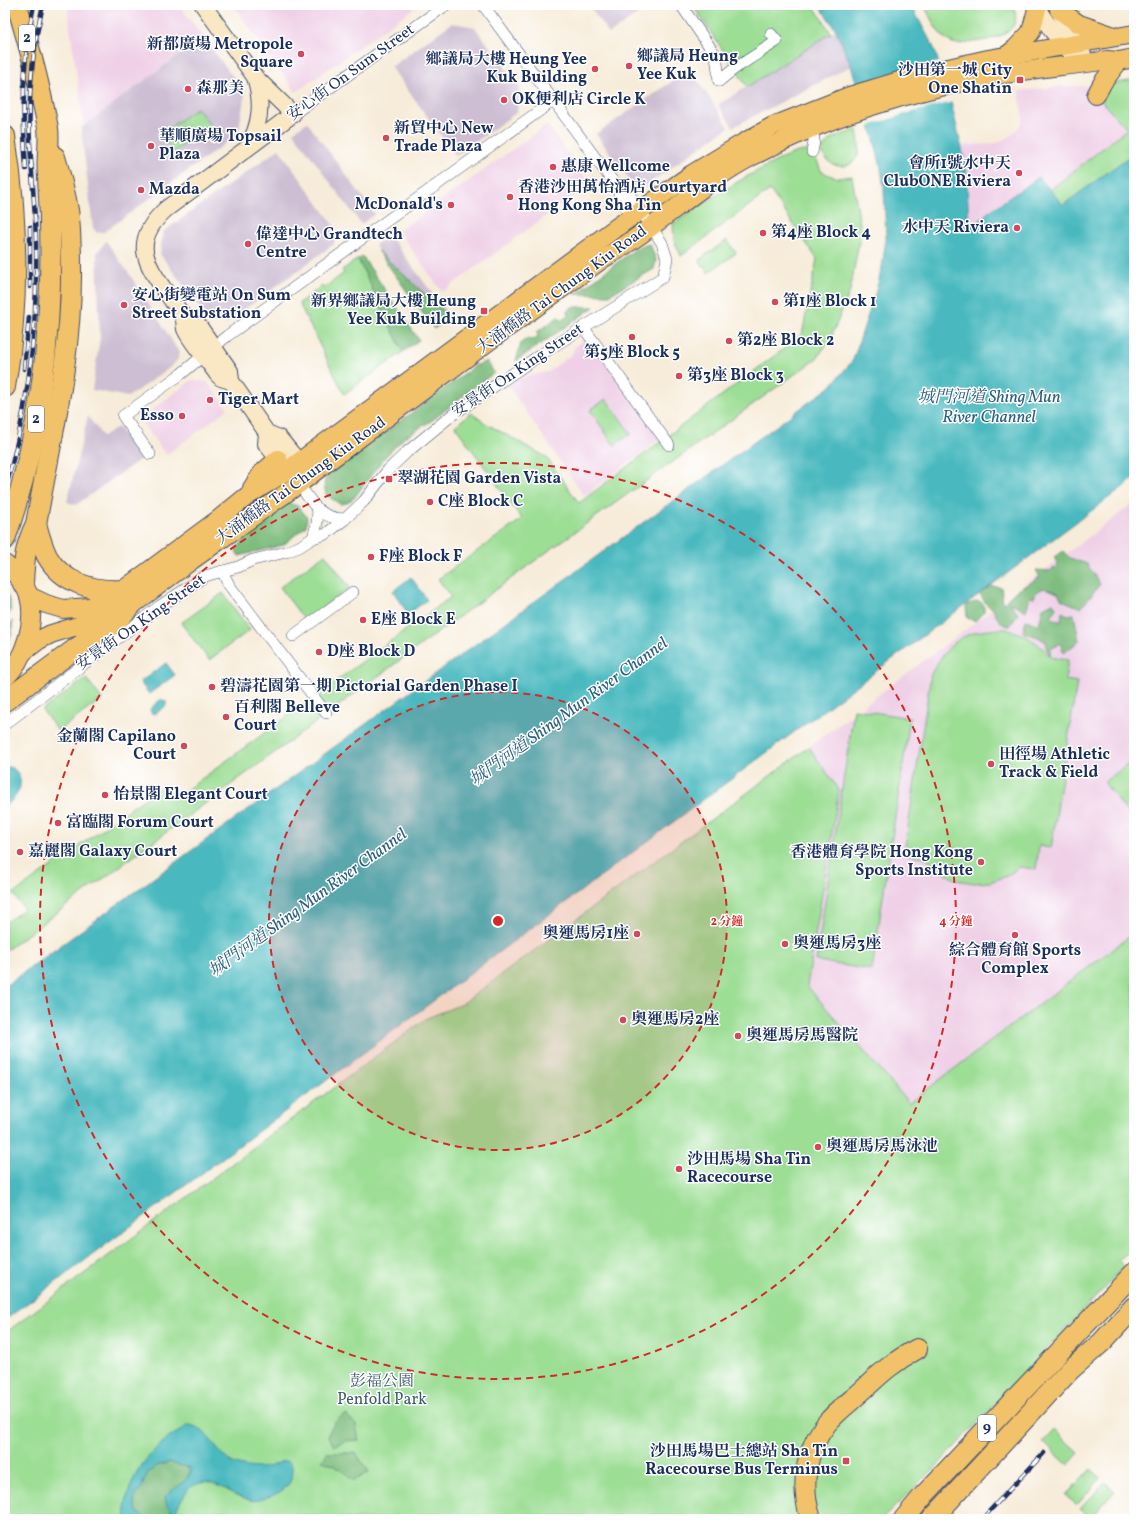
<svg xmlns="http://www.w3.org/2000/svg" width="1139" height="1524" font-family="Vollkorn,'Noto Serif TC',serif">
<rect width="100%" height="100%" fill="#fff"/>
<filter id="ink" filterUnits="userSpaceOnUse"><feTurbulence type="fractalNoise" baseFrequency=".025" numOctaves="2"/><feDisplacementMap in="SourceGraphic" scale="8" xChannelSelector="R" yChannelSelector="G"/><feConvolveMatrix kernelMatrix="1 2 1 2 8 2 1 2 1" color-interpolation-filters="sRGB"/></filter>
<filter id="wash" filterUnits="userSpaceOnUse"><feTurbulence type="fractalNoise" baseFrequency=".012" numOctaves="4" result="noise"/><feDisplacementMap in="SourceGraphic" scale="16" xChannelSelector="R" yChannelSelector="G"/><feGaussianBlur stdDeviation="0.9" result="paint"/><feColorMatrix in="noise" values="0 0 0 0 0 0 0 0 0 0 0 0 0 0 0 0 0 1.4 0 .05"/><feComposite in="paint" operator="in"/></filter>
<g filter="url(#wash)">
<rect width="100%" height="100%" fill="#f7ecd9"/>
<!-- built -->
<g fill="#efd0e7">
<path d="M67 5H179L203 37 84 126Z"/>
<path d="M233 5H418L296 92Z"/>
<path d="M1106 85 1103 103 1127 129 1050 190 1057 221 969 224 968 182 962 146 997 143 1007 138 1016 131 1023 120 1019 91 1055 87Z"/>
<path d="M547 125 590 184 442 292 399 231Z"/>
<path d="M589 337 660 439 584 496 508 385 526 376 548 372 572 354 575 346Z"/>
<path d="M192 380 207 382 228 409 166 455 145 427 143 421V418L146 414Z"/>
<path d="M1134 503V933L909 1103 807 986 839 790 809 747Z"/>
</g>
<!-- industrial -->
<g fill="#cdbed3">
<path d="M589 5H651L609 34Z"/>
<path d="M452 23 475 27 520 88 517 112 456 156 391 67Z"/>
<path d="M836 30 851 66 733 127 718 105Z"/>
<path d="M203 37 245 93 238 134 104 232 97 233 93 228 81 128Z"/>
<path d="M690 69 729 127 638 191 596 134Z"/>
<path d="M307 122 375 214 361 224 293 132Z"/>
<path d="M279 149 336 228 334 244 226 323 209 320 160 254 163 232Z"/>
<path d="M389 235 450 317 378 251 375 245Z"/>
<path d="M106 241 130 275 179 352 178 359 172 366 128 397 92 390 100 338 97 253Z"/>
<path d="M88 416 103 437 118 427 142 458 76 505 67 502Z"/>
</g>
<!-- green -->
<g fill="#9dde95" stroke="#5c867a">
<path d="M693 5H813L831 33 747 87Z"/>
<path d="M924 5H1013C1025 34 993 40 972 42 967 43 958 45 953 43 938 38 931 18 924 5Z"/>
<path d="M1134 80V153L1063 205 1050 190 1127 129 1103 103 1102 95 1106 85Z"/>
<path d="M197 108 210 125 174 152 161 134Z"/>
<path d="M857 130C858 137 860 146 859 152 854 172 827 170 822 151 826 137 845 134 857 130Z"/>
<path d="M804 151 816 158 821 171 829 175 838 178 852 176 861 231 850 291 830 340 816 359 547 552 5 951V923L24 909 13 894 163 785 174 799 451 597 438 579 522 519 455 426 471 413 485 423 546 457 579 503 802 335 817 259 770 190 681 256 674 240 673 224C706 202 737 180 773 163 783 158 793 152 804 151Z"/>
<path d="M727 240 736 253 708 273 699 260Z"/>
<path d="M358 259 403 352 344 394 299 303 322 286 324 288 344 273 342 270Z"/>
<path d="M606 399 631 434 614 445 590 410Z"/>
<path d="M325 554 350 588 305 621 280 587Z"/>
<path d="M223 593 250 630 209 660 181 623Z"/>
<path d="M1006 629C1026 635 1037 640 1050 657L1068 660 1065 680 1077 682 1051 848 1039 846 1036 869 1019 867 1007 876 990 882 974 883 957 880 941 872 924 857 904 854 931 674C951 638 965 630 1006 629Z"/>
<path d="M86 678 102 699 58 731 42 710Z"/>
<path d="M854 709 910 718 872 970 816 961Z"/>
<path d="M809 747 839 790 807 986 909 1103 1134 933V1248L1118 1260 1124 1267 935 1468 882 1519H5V1333L427 1018 462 1004Z"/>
<path d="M1134 760V821L1104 782Z"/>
<path d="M1054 1430 1079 1453 1068 1465 1043 1442Z"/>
<path d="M1091 1469 1101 1478 1077 1505 1066 1496Z"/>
<path d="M1105 1482 1115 1491 1091 1518 1080 1509Z"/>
</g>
<!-- forest -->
<g fill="#7ebd7e" stroke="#4c766e">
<path d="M650 244 656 260 654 269 609 295 575 294 638 247Z"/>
<path d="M378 251 450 317 434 329Z"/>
<path d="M362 256 419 340 403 352 358 259Z"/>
<path d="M572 307H594L516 361 521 343 527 338 532 340 538 337 537 332 558 317 562 319 568 315 567 311Z"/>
<path d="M487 361 494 373 474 387 434 419 405 437 384 458 354 498 347 503 340 504 326 495 324 484 326 476 475 366Z"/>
<path d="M288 503 298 506 307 517 306 526 283 545 239 556 235 550 253 531Z"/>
<path d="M1063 551 1070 558 1087 564 1100 584 1081 608 1062 600 1058 593 1044 588 1036 592 1034 598 1030 597 1026 611 1018 606 1010 603 1018 614 1010 626 1004 625 998 619 993 609 986 604 980 594 989 586 1001 587 1003 603 1005 604C1012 589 1027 586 1040 577L1036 570 1050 571 1058 565 1054 557Z"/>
<path d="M5 591 10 602 11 611 5 620Z"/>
<path d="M979 601 984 605V612L975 621 967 618 966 605Z"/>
<path d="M1053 603 1056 607 1051 617 1061 622 1062 612 1068 615 1074 614 1079 641 1064 653 1060 643 1051 649 1050 655 1047 650 1046 642 1038 637 1023 632 1026 620 1039 625 1043 608Z"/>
<path d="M13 621 11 635 5 650V629Z"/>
<path d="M346 1414 356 1425 359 1440 345 1441 334 1446 328 1437C330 1426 337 1419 346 1414Z"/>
<path d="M327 1453H356L369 1472 354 1481C344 1471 335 1465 322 1461Z"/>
<path d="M170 1462 174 1464 191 1467C191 1478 178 1487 170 1492 168 1499 166 1504 171 1510L170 1519H147L137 1512 134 1503 135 1494 142 1488 144 1480 149 1472 156 1466Z"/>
</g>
<!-- water -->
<g fill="#4ab9bf" stroke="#32748e">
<path d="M819 5H911L934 48 950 98 966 166 969 224 978 222 987 213 1039 177 1063 205 1134 153V479L5 1320V986L830 387 853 360 876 291 882 267 886 239 884 188 880 163 870 125 851 66 836 30Z"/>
<path d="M411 577 427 600 408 614 393 591Z"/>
<path d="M166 663 175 675 149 694 140 682Z"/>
<path d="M160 700H163L166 701V706L155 714 151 713 150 709Z"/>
<path d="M8 767 13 768C27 780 19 797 5 806V769Z"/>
<path d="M187 1425C207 1424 216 1455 233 1463 244 1467 254 1469 266 1467 274 1466 281 1459 289 1462L293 1468C293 1485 283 1492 268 1497 262 1499 256 1502 250 1500 229 1496 213 1473 191 1487 184 1492 176 1511 172 1519H170L171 1510 167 1506 165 1497C173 1488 191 1481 191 1468L174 1464 170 1462 156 1466 149 1472 144 1480 142 1488 135 1494 134 1503 137 1512 147 1519H125C126 1512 125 1504 127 1497 133 1473 148 1454 167 1439 174 1433 181 1432 187 1425Z"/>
</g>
<!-- pier -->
<path fill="#f7ecd9" d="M940 62 953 102 908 113 869 126 856 86 897 72Z"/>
</g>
<g filter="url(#ink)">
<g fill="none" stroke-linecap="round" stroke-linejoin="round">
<defs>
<g id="street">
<path d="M483 5 611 179 618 188 620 199 632 216 636 218"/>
<path d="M681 5 714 53 717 63 719 81"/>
<path d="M719 81 734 69 777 41 771 34"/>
<path d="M293 114 446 5"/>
<path d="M812 128C815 137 814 143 812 152"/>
<path d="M583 327 669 445"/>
<path d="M150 454 123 416 181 374 227 336 553 101"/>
<path d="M299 484C312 503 320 519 345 519"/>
<path d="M313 538 317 523 318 510"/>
<path d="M222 571 229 585 326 713"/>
<path d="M293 636 353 592"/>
<path d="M5 724 160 606 205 576 238 567 253 560 286 552 299 547 313 538 326 534 345 519 364 501 388 470 407 452 452 415 540 355 663 277 667 259 662 243 635 202 625 190 618 188"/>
</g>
<g id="secondary">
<path d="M203 5 255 77 293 114 166 209C127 245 149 267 173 302 176 307 181 312 183 317 185 321 184 325 185 329 191 343 209 361 217 374L221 378 231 381"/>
<path d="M1035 5 1052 31 1081 64"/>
<path d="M1058 8 1063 20 1083 54"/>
<path d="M248 147C261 124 263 102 255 77"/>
<path d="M184 318 196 322 230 371 231 381 267 433 279 438 307 472"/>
<path d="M267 433 266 444 287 469"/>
</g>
<g id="primary">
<path d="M1059 10 1079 24 1114 36"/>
<path d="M1006 56 1015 49 1031 32 1037 9"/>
<path d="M1096 95 1103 82 1119 61"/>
<path d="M252 488 262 473 278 459"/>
<path d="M5 564C14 572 25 583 29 596 36 622 25 659 5 678"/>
<path d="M29 596 46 604 63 609 89 607 104 601 123 590 219 519 246 497 288 470 617 227 692 174 743 143 773 126 849 96 922 74 988 59 1134 34"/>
<path d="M23 652 39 640 51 634 107 617 131 606 192 560 299 484 326 463 489 341 604 258C656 229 698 185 751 157 828 116 913 90 999 75 1035 68 1071 66 1107 60L1119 61 1134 58"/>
</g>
<g id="highway">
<path d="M5 136C18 218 19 305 5 387"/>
<path d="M36 524C39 535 42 546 47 556 62 583 94 592 123 590"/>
<path d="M5 539C46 422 56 299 48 176 46 160 50 143 48 128 40 86 29 45 17 5"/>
<path d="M23 584C24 560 25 546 36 524 51 439 72 357 71 270 71 250 71 230 68 210 65 192 60 174 55 157"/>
<path d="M5 701 75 649 111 626 131 606"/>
<path d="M811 1519C800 1486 805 1451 827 1423 837 1411 851 1401 863 1390 881 1373 894 1361 917 1349"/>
<path d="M904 1519 924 1495 1134 1273"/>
<path d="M932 1519 1070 1370 1102 1342 1134 1307"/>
</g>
</defs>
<!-- street casing -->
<use href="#street" stroke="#3c4b70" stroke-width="12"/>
<!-- secondary casing -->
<use href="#secondary" stroke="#3c4b70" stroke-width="18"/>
<!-- primary casing -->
<use href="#primary" stroke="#3c4b70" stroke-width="20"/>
<!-- highway casing -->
<use href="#highway" stroke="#3c4b70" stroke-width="22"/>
<!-- street -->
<use href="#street" stroke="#fff" stroke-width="11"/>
<!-- secondary -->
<use href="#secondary" stroke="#fae7c3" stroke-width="16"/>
<!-- primary -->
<use href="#primary" stroke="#f2c26a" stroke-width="18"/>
<!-- highway -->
<use href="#highway" stroke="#f2c26a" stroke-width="20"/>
<defs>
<g id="rail">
<path d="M26 169C22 114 22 60 34 5"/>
<path d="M30 227V287"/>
<path d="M24 369 29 317"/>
<path d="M5 490C28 410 38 326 36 242 35 209 32 176 30 143 28 96 32 50 43 5"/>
<path d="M983 1518 1044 1453"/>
</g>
</defs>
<!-- rail casing -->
<use href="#rail" stroke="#1b2f5e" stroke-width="4.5"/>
<!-- rail -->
<use href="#rail" stroke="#fff" stroke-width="3" stroke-dasharray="9" stroke-linecap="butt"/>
</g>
</g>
<!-- distance rings -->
<circle cx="498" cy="921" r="229" fill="#d62828" fill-opacity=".12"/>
<g fill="none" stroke="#d62828" stroke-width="2" stroke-dasharray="7 5">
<circle cx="498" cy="921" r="229"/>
<circle cx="498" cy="921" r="458"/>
</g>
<!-- markers -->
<g fill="#d1495b" stroke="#fff" stroke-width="1.5">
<circle cx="301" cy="54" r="4"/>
<circle cx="629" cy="66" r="4"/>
<circle cx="595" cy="69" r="4"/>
<rect x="1016" y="76" width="8" height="8" rx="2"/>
<circle cx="188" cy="89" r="4"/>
<circle cx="504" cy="100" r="4"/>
<circle cx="386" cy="138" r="4"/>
<circle cx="151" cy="146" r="4"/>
<circle cx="553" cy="167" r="4"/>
<circle cx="1019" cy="173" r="4"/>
<circle cx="141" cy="190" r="4"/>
<circle cx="510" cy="197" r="4"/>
<circle cx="451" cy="205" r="4"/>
<circle cx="1017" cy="228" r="4"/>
<circle cx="763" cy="233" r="4"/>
<circle cx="248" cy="244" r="4"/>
<circle cx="775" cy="302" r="4"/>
<circle cx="124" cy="305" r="4"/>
<rect x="480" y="307" width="8" height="8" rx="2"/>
<circle cx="632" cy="337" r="4"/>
<circle cx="729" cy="341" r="4"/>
<circle cx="679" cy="376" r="4"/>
<circle cx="210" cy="400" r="4"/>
<circle cx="182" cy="416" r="4"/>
<rect x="385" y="475" width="8" height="8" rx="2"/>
<circle cx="430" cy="502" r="4"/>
<circle cx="371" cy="557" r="4"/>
<circle cx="363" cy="620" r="4"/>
<circle cx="319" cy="652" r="4"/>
<circle cx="212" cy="687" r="4"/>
<circle cx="226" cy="717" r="4"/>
<circle cx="184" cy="746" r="4"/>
<circle cx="991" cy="764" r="4"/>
<circle cx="105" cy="795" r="4"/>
<circle cx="58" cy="823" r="4"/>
<circle cx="20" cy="852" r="4"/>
<circle cx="981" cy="862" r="4"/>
<circle cx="637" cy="934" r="4"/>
<circle cx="1015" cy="935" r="4"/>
<circle cx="785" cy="944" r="4"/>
<circle cx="623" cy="1020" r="4"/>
<circle cx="738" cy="1036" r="4"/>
<circle cx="818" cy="1147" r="4"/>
<circle cx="679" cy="1169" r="4"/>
<rect x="842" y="1457" width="8" height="8" rx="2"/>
</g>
<g text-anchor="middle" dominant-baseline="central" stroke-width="3" stroke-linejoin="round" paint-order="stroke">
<!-- shield labels -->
<g fill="#fff" stroke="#5f6d8e" stroke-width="1">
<rect x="19" y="25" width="16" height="26" rx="3"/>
<rect x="28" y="406" width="16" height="26" rx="3"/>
<rect x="978" y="1415" width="18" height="26" rx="3"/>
</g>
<g font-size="15" font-weight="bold" fill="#1b2f5e">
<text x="27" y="38">2</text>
<text x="36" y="419">2</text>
<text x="987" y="1428">9</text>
</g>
<!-- poi labels -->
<g font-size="16" font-weight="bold" fill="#1b2f5e" stroke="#fff" text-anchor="start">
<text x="293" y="45" text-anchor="end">新都廣場 Metropole<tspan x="293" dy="18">Square</tspan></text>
<text x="637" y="57">鄉議局 Heung<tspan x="637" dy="18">Yee Kuk</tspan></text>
<text x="587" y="60" text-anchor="end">鄉議局大樓 Heung Yee<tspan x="587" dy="18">Kuk Building</tspan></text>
<text x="1012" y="71" text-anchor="end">沙田第一城 City<tspan x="1012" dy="18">One Shatin</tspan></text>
<text x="196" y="89">森那美</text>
<text x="512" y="100">OK便利店 Circle K</text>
<text x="394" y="129">新貿中心 New<tspan x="394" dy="18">Trade Plaza</tspan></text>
<text x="159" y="137">華順廣場 Topsail<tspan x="159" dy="18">Plaza</tspan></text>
<text x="1011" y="164" text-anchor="end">會所1號水中天<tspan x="1011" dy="18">ClubONE Riviera</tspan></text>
<text x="561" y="167">惠康 Wellcome</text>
<text x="518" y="188">香港沙田萬怡酒店 Courtyard<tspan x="518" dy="18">Hong Kong Sha Tin</tspan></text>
<text x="149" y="190">Mazda</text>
<text x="443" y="205" text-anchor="end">McDonald's</text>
<text x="1009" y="228" text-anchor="end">水中天 Riviera</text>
<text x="771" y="233">第4座 Block 4</text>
<text x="256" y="235">偉達中心 Grandtech<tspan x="256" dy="18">Centre</tspan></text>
<text x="132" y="296">安心街變電站 On Sum<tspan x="132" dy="18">Street Substation</tspan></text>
<text x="476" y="302" text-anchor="end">新界鄉議局大樓 Heung<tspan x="476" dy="18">Yee Kuk Building</tspan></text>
<text x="783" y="302">第1座 Block 1</text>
<text x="737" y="341">第2座 Block 2</text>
<text x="632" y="353" text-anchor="middle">第5座 Block 5</text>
<text x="687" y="376">第3座 Block 3</text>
<text x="218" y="400">Tiger Mart</text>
<text x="174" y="416" text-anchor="end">Esso</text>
<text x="397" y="479">翠湖花園 Garden Vista</text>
<text x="438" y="502">C座 Block C</text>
<text x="379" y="557">F座 Block F</text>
<text x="371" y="620">E座 Block E</text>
<text x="327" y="652">D座 Block D</text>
<text x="220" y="687">碧濤花園第一期 Pictorial Garden Phase I</text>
<text x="234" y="708">百利閣 Belleve<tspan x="234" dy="18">Court</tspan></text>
<text x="176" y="737" text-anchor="end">金蘭閣 Capilano<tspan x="176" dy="18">Court</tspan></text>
<text x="999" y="755">田徑場 Athletic<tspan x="999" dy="18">Track &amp; Field</tspan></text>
<text x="113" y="795">怡景閣 Elegant Court</text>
<text x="66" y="823">富臨閣 Forum Court</text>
<text x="28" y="852">嘉麗閣 Galaxy Court</text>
<text x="973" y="853" text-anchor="end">香港體育學院 Hong Kong<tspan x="973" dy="18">Sports Institute</tspan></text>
<text x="629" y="934" text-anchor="end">奧運馬房1座</text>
<text x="793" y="944">奧運馬房3座</text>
<text x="1015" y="951" text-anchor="middle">綜合體育館 Sports<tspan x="1015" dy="18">Complex</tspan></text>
<text x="631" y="1020">奧運馬房2座</text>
<text x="746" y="1036">奧運馬房馬醫院</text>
<text x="826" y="1147">奧運馬房馬泳池</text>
<text x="687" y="1160">沙田馬場 Sha Tin<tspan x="687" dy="18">Racecourse</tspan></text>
<text x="838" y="1452" text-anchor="end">沙田馬場巴士總站 Sha Tin<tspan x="838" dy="18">Racecourse Bus Terminus</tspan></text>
</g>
<!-- street labels -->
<g font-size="16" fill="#1b2f5e" stroke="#fff">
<text transform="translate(351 73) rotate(-36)">安心街 On Sum Street</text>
<text transform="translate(562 290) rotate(-36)">大涌橋路 Tai Chung Kiu Road</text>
<text transform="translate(518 371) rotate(-34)">安景街 On King Street</text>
<text transform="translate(301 481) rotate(-36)">大涌橋路 Tai Chung Kiu Road</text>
<text transform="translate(141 623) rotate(-35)">安景街 On King Street</text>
</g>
<!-- park labels -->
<g font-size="16" fill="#3c5b6c" stroke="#fff">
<text x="382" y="1382">彭福公園<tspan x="382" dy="18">Penfold Park</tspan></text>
</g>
<!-- water labels -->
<g font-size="17" font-style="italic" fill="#2b5f80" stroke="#fff">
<text x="989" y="397">城門河道 Shing Mun<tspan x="989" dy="20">River Channel</tspan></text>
<text transform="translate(569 712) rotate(-36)">城門河道 Shing Mun River Channel</text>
<text transform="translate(308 903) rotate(-36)">城門河道 Shing Mun River Channel</text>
</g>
</g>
<circle cx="498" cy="921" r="6" fill="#d62828" stroke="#fff" stroke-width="2"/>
<g font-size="12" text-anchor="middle" font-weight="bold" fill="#d62828" stroke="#fff" stroke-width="3" stroke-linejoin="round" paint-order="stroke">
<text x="727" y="925">2 分鐘</text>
<text x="956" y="925">4 分鐘</text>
</g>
<!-- margin -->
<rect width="1139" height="1524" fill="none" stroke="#fff" stroke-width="20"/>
</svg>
